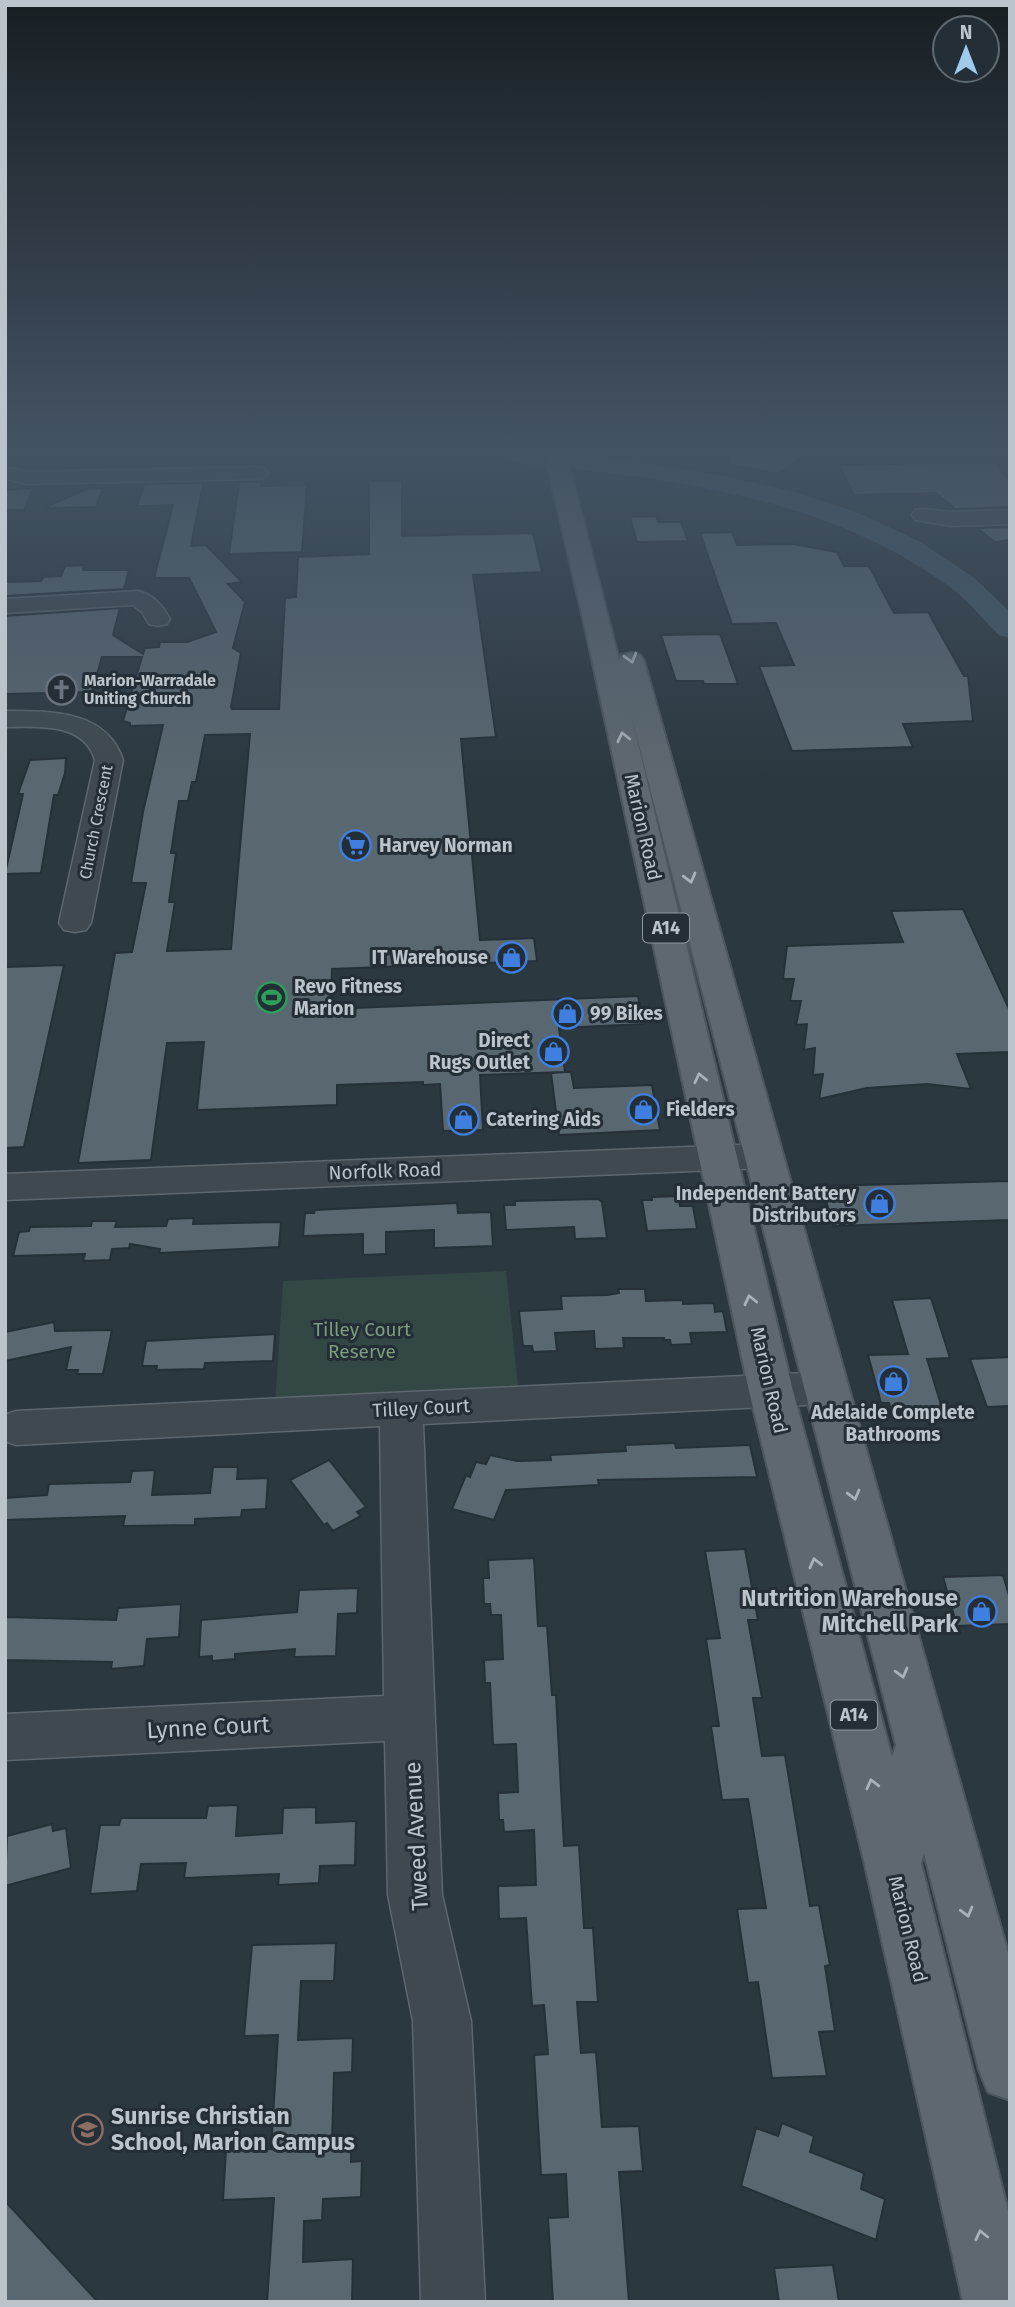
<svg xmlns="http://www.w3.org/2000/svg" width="1015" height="2307" font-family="'Fira Sans',sans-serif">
<rect width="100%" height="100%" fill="#2b3840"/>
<!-- green -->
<path fill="#334844" d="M506 1271 519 1396 275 1407 283 1281Z"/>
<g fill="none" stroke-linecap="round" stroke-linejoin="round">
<!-- river -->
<path fill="#425967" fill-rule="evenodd" d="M503 454H585L714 474 791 491 856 512 917 540 973 577 1010 612V638L999 635C983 620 968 600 950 587 823 494 666 479 515 462L506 459Z"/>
</g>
<!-- building -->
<g fill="#596770" stroke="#253038" stroke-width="2" fill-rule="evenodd">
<path d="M729 454H805L779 474 728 464Z"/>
<path d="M995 462 1010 482V507L955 509 936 493 854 495 839 465Z"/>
<path d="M369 481H402V536L533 533 542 572 473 575 496 737 461 739 480 940 534 938 537 961 332 969 331 1009 638 996 644 1024 559 1028 565 1072H571L574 1088 652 1085 660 1130 559 1135 551 1073 565 1072 480 1075 483 1130 443 1131 440 1084 423 1085V1082L337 1085V1105L197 1110 204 1042 167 1043 151 1160 78 1163 115 953 132 952 146 883H131L143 812 163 725 130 726V723L123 721 142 657H102L92 692 5 694V616L120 608 113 635 143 654 145 648 159 647 160 642H187L216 632 189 578H154L173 505 137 506 144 484 203 483 191 546 206 545 242 582 228 584 245 602 233 648 241 653 231 707 232 709H279L285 598 296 597 298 557 369 554ZM250 734 231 949 167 951 175 902H169L176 853H171L179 801H188L192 782H196L205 735Z"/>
<path d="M239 482H262L261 486 307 485 302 552 229 554Z"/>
<path d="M33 488 24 510H5V490Z"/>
<path d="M103 488 96 507 43 508 87 489Z"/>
<path d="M656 516 658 522H681L688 541 637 542 630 517Z"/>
<path d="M1010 527V540L995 542 977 528Z"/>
<path d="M732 532 737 545 793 544 837 552 844 566H869L894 613 928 612 964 676H968L973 721 903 724 913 747 792 751 759 666 794 665 776 623 732 624 700 533Z"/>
<path d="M84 565 83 570H129L124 589 5 596V582L41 581 43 577 61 576 65 566Z"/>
<path d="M720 634 738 684H704L703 681H676L661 635Z"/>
<path d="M66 758 65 773 58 795H54L41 873 5 874 23 794H18L30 760Z"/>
<path d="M963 909 1010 1011V1052L957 1054 971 1089 927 1084 867 1088 819 1099 823 1074 813 1075 815 1048 804 1050 807 1024 796 1025 801 1001H790L794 979H783L787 946 903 942 891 911Z"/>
<path d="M64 965 24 1147 5 1148V967Z"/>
<path d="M1010 1181V1220L833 1226 822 1186Z"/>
<path d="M678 1196 680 1206H693L697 1229 647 1231 642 1200H652V1197Z"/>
<path d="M598 1199 602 1202 607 1238 575 1239 574 1227 506 1230 504 1205H515V1201Z"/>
<path d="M457 1203 458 1213 491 1212 493 1246 434 1248V1230L386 1232V1254L363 1255V1234L303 1236 305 1213H314L315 1210Z"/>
<path d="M194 1218 193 1224 281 1222 279 1247 159 1253 160 1249 130 1244 129 1248 112 1249 110 1260 83 1261 85 1254 13 1256 19 1232 29 1231 30 1227 91 1226 92 1221H117L115 1227 166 1226 168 1219Z"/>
<path d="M618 1289H645L646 1301 683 1300V1304L714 1303 715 1312 723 1311 727 1332 690 1333 692 1344 671 1345 670 1340H664V1338H623L624 1348 595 1349 594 1331 555 1333 557 1351 533 1352 532 1346H523L519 1311 562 1309 561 1296 607 1295 619 1293Z"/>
<path d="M931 1298 950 1358 927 1359 942 1408 891 1410 889 1403H881L868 1355 908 1354 892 1300Z"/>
<path d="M54 1322 55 1331 112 1330 103 1374H77L78 1370H66L71 1347 5 1361V1332Z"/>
<path d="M275 1334 273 1361 205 1363 204 1369 156 1370 157 1366H142L146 1341Z"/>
<path d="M1010 1357V1406L987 1407 970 1359Z"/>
<path d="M675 1443 676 1448 750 1445 757 1477 598 1480 599 1485 506 1490 494 1520 452 1509 466 1475 470 1477 476 1462 486 1464 490 1455 517 1461 551 1460 550 1455 626 1451 625 1445Z"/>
<path d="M329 1460 366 1507 357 1512 361 1516 333 1531 327 1523 324 1525 290 1480Z"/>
<path d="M213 1467H238L237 1479 268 1478 266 1509 242 1510 241 1517 195 1519V1525L123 1526 125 1516 5 1520V1498L47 1495 49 1484 130 1482 132 1471 155 1470 152 1495 210 1493Z"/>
<path d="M745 1549 758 1620H748L762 1698H753L762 1756 785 1755 810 1906 819 1905 830 1965 825 1966 835 2031 819 2032 827 2076 772 2078 758 1982 748 1983 737 1909 766 1908 748 1799 722 1800 711 1726H719L706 1639 720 1638 705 1551Z"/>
<path d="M534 1558 538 1626H547L552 1695H556L564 1846 579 1845 584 1928H593L598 2002H577L581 2053 596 2052 602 2127 639 2126 643 2171 619 2172 629 2302H553L548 2218 568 2217 566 2174 541 2175 534 2055 548 2054 544 2005 532 2006 526 1918 499 1919 498 1886 536 1885 534 1830 504 1832 503 1820H499L498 1793 518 1792 516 1744 493 1745 490 1683H485L484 1660 503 1659 501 1615H491L490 1604H484L483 1578H489L488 1560Z"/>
<path d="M1003 1575 1010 1599V1624L957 1626 943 1577Z"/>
<path d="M358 1588 357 1613 338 1614 336 1656 294 1657 295 1649 235 1654V1659L212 1661V1656L199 1657 201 1620 297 1612 299 1590Z"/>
<path d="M181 1604 179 1637 147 1639 144 1666 111 1669 112 1662 5 1660V1617L116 1620 118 1608Z"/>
<path d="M238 1805 236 1836 282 1833 283 1808 316 1807V1823L356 1821 355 1865 320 1866 319 1883 278 1885 279 1874 184 1878 186 1863 141 1864 137 1891 90 1894 100 1825H119L121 1818H206L208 1806Z"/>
<path d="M52 1824 53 1831 66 1828 71 1868 5 1886 7 1836Z"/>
<path d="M336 1943 334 1981H301L298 2040 353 2038 352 2072 334 2073 332 2146 351 2145V2162L362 2161 361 2197 323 2199 322 2220 304 2221 303 2262 353 2259 352 2302H267L274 2198 223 2200 226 2150 271 2149 278 2035 244 2036 252 1945Z"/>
<path d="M782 2123 814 2136 810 2152 864 2173 861 2189 885 2199 876 2240 741 2186 756 2128 778 2136Z"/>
<path d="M5 2201 98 2302H5Z"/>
<path d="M833 2265 839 2302H779L774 2268Z"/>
</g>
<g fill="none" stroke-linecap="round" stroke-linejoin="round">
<defs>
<g id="minor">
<path d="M5 467 27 472 258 467 265 469 268 473 265 477 258 479 27 484 5 479Z"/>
<path d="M923 509 951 512 1010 510V524L951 526 915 520 912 515 915 510Z"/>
<path d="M138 591C154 595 162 605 170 619L167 624 158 626 149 624 142 612 133 605 5 613V599Z"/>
<path d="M5 711C50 711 107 710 123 760L91 923 86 930 75 932 64 930 59 923 95 760C84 722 38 727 5 727Z"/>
<path d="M766 1144 779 1147 784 1156 779 1165 766 1168 5 1200V1174Z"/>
<path d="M826 1372 841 1377 847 1388 841 1399 826 1404 423 1424 442 1895 471 2021 485 2302H421L413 2021 388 1895 385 1741 5 1760V1714L384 1696 380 1426 16 1445 5 1441V1415L16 1411Z"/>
</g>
<path id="major" d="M545 454H566L619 660 622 655 631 653 640 655 644 661 1010 1960V2100L988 2092 979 2070 924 1853 921 1863 1010 2219V2302H963L865 1865 749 1391 589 645ZM631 714 896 1745 892 1757 793 1391Z"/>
</defs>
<!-- minor casing -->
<use href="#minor" stroke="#5c676e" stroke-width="3"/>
<!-- major casing -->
<use href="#major" stroke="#4b555d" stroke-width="4"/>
<!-- minor -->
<use href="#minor" fill="#3e4950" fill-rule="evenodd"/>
<!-- major -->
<use href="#major" fill="#5d6870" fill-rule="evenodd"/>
</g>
<!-- one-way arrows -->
<defs><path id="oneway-chevron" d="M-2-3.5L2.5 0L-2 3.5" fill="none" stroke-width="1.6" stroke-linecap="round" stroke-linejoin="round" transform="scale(1.75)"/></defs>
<g stroke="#a8b2b8">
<use href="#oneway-chevron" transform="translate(631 658) rotate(74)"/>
<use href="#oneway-chevron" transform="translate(623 737) rotate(-103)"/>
<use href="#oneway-chevron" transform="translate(690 878) rotate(75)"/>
<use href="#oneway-chevron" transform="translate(700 1078) rotate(-103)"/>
<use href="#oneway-chevron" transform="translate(750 1300) rotate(-103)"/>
<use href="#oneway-chevron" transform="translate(854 1495) rotate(75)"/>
<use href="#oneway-chevron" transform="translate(815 1563) rotate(-104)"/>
<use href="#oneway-chevron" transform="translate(902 1673) rotate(75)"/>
<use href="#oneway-chevron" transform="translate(872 1784) rotate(-104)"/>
<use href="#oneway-chevron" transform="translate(967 1912) rotate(75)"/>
<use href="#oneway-chevron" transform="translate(981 2235) rotate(-103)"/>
</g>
<!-- sky -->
<linearGradient id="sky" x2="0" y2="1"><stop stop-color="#181f23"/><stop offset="0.58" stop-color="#445364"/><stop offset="1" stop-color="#445364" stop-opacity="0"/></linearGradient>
<rect width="1015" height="777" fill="url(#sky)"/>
<!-- icons -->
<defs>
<symbol id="church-ring" viewBox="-11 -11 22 22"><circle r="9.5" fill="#232e36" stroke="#6b7280" stroke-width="1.5"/><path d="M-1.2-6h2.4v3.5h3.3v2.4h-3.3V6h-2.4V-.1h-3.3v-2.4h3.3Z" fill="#6b7280"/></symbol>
<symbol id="supermarket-ring" viewBox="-11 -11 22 22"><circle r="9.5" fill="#232e36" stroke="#3f7fe0" stroke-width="1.5"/><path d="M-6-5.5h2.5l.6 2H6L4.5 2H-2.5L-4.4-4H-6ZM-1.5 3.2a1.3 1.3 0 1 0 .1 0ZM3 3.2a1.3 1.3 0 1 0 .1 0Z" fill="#3f7fe0"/></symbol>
<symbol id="shop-ring" viewBox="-11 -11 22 22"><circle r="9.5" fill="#232e36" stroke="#3f7fe0" stroke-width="1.5"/><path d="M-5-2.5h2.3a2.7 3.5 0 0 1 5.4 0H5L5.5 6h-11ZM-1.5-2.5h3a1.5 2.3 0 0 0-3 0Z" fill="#3f7fe0"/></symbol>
<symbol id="stadium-ring" viewBox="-11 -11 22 22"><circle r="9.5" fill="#232e36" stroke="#2e9e5b" stroke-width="1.5"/><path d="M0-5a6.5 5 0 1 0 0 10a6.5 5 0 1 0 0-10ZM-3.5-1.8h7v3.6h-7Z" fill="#2e9e5b"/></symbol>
<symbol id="school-ring" viewBox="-11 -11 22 22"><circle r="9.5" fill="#232e36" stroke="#8d6e63" stroke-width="1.5"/><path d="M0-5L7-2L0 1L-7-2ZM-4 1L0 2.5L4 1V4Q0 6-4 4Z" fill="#8d6e63"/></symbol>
</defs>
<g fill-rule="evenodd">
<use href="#church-ring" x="44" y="672" width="35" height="35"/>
<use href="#supermarket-ring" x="338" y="828" width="35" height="35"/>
<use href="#shop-ring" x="494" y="940" width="35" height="35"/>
<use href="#stadium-ring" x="254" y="980" width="35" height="35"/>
<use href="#shop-ring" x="550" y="996" width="35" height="35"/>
<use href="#shop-ring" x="536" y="1034" width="35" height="35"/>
<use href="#shop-ring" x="626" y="1092" width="35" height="35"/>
<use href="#shop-ring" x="446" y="1102" width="35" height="35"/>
<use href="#shop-ring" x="862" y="1186" width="35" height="35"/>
<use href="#shop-ring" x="876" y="1364" width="35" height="35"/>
<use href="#shop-ring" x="964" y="1594" width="35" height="35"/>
<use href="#school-ring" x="70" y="2112" width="35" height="35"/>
</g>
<g text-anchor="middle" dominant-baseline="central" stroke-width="6" stroke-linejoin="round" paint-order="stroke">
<!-- far-poi labels -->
<g font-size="16" font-weight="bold" fill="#bbc4ca" stroke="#232e36" text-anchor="start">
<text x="84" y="680">Marion-Warradale<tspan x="84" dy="18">Uniting Church</tspan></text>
</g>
<!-- far-street labels -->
<g font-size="16" fill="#bbc4ca" stroke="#232e36">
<text transform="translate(96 822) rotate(-79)">Church Crescent</text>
</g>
<!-- shield labels -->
<g fill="#232e36" stroke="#8d979e" stroke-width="2">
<rect x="643" y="913.5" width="46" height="29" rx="5"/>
<rect x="831" y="1700.5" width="46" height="29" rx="5"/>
</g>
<g font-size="18" font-weight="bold" fill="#bbc4ca">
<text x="666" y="928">A14</text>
<text x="854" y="1715">A14</text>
</g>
<!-- street labels -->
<g font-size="19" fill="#bbc4ca" stroke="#232e36">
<text transform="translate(643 827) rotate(77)">Marion Road</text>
<text transform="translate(385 1171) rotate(-2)">Norfolk Road</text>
<text transform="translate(769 1380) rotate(77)">Marion Road</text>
<text transform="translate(421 1408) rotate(-3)">Tilley Court</text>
<text transform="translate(908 1929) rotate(76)">Marion Road</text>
</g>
<!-- poi labels -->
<g font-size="19" font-weight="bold" fill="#bbc4ca" stroke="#232e36" text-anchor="start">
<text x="379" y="845">Harvey Norman</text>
<text x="488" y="957" text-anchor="end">IT Warehouse</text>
<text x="294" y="986">Revo Fitness<tspan x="294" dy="22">Marion</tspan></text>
<text x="590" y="1013">99 Bikes</text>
<text x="530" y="1040" text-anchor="end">Direct<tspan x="530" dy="22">Rugs Outlet</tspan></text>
<text x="666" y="1109">Fielders</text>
<text x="486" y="1119">Catering Aids</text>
<text x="856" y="1193" text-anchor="end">Independent Battery<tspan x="856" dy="22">Distributors</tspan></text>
<text x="893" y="1412" text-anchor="middle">Adelaide Complete<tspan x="893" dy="22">Bathrooms</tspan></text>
</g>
<!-- park labels -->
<g font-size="19" fill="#7d9d7e" stroke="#232e36">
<text x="362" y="1329">Tilley Court<tspan x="362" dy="22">Reserve</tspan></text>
</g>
<!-- near-poi labels -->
<g font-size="23" font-weight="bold" fill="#bbc4ca" stroke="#232e36" text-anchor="end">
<text x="958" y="1598">Nutrition Warehouse<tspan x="958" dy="26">Mitchell Park</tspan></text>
<text x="111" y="2116" text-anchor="start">Sunrise Christian<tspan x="111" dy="26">School, Marion Campus</tspan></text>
</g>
<!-- near-street labels -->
<g font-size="23" fill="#bbc4ca" stroke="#232e36">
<text transform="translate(208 1727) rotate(-3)">Lynne Court</text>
<text transform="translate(416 1836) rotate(-93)">Tweed Avenue</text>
</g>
</g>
<!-- border -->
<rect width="1015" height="2307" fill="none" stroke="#bbc4ca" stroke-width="14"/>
<!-- north arrow -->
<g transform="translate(966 49)"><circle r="33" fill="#232e36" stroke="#606a71" stroke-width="2"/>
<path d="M0-5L12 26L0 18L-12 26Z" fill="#9ecbec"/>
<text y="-10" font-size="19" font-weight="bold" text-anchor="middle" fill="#bbc4ca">N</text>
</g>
</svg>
